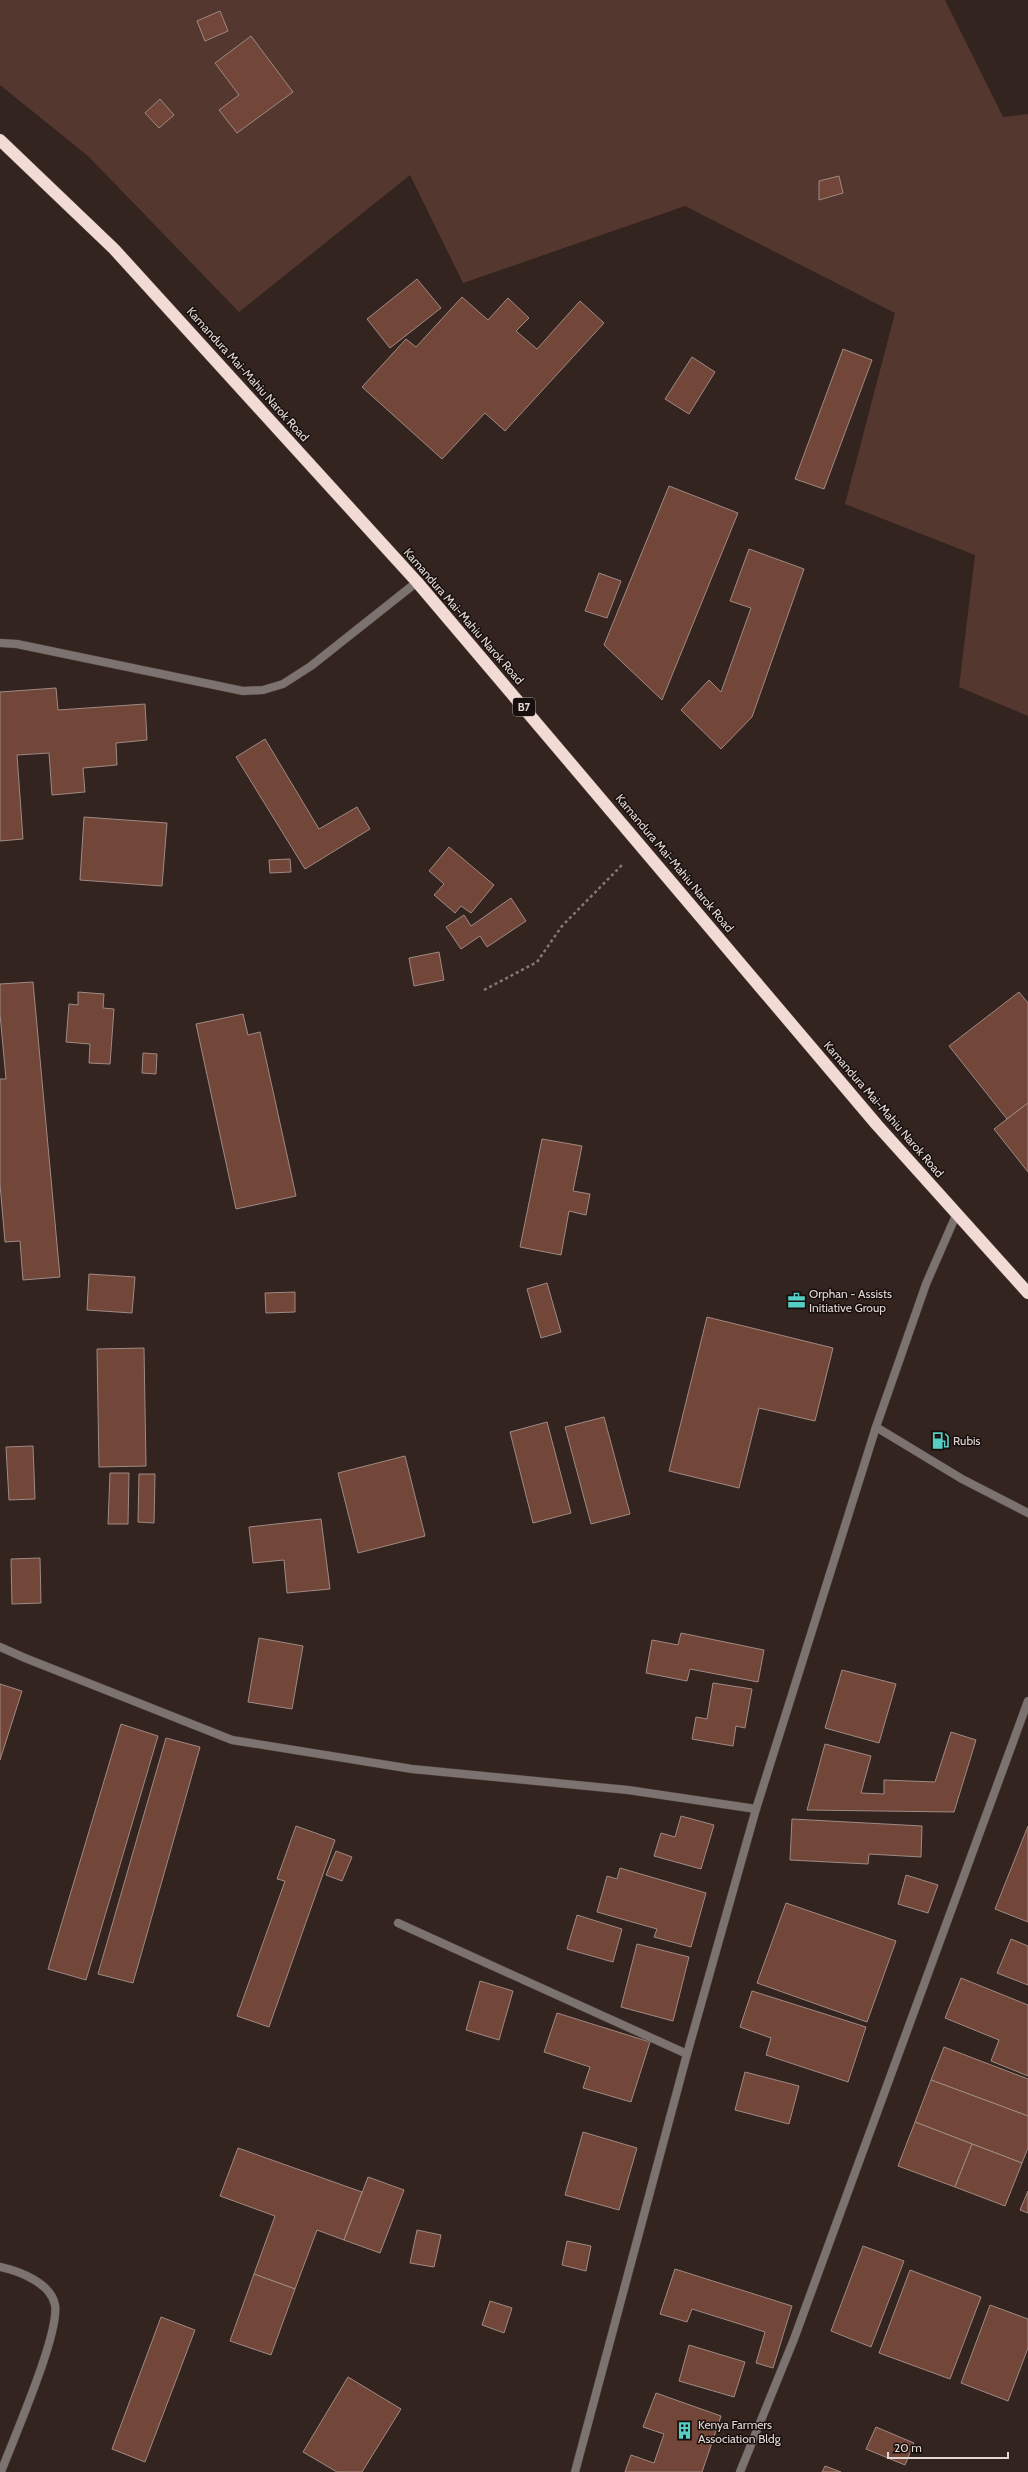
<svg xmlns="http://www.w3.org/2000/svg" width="1028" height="2472" font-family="Cabin,sans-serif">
<rect width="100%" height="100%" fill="#34241f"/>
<!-- green -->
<path fill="#54372f" d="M0 0H945L1003 117 1028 114V716L959 687 975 555 845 504 895 313 685 206 463 283 410 175 239 312 88 156 0 85Z"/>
<!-- building -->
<g fill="#724638" stroke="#9f8a84">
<path d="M220 11 228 31 205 41 197 21Z"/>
<path d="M251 36 293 92 237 133 219 110 239 95 215 63Z"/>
<path d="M160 99 174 115 159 128 145 113Z"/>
<path d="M839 176 843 193 819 200V181Z"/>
<path d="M417 279 441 308 390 348 367 319Z"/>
<path d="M462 297 488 320 508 298 529 318 516 331 537 349 580 301 604 323 505 431 485 413 442 459 362 387 406 339 416 347Z"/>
<path d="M843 349 872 360 824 489 795 479Z"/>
<path d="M692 357 715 372 689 414 665 399Z"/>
<path d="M669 486 738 513 662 700 604 645Z"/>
<path d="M749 549 804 569 752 717 721 749 681 710 709 680 721 692 751 608 730 601Z"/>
<path d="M599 573 621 581 607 618 585 611Z"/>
<path d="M56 688 58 710 145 704 147 740 116 743 117 765 83 768 85 792 52 795 49 753 17 755 23 839 0 841V692Z"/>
<path d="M265 739 319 829 357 807 370 829 305 869 236 757Z"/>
<path d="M84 817 167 823 162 886 80 880Z"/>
<path d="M449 847 494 885 471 913 461 906 455 913 434 895 444 884 429 871Z"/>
<path d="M290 859 291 872 270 873 269 860Z"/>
<path d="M511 898 526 921 487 947 480 936 461 949 446 927 464 915 471 926Z"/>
<path d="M439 952 444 980 414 986 409 958Z"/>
<path d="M33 982 60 1277 23 1280 20 1241 5 1242 0 1184V1079H6L0 1014V984Z"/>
<path d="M78 992 104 994 103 1008 114 1009 110 1064 89 1063 90 1044 66 1042 69 1004 78 1005Z"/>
<path d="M1019 992 1028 1003V1103L1007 1119 949 1046Z"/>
<path d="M243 1014 248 1035 260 1032 296 1196 236 1209 196 1024Z"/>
<path d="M143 1053 157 1054 156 1074 142 1073Z"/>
<path d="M1028 1103V1172L994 1129Z"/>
<path d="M542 1139 582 1146 573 1191 590 1194 586 1215 569 1211 561 1255 520 1247Z"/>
<path d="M89 1274 135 1277 132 1313 87 1310Z"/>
<path d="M547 1283 561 1332 541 1338 527 1289Z"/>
<path d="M295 1292V1312L266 1313 265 1293Z"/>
<path d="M707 1317 833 1348 815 1421 759 1408 739 1488 669 1471Z"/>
<path d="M144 1348 146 1466 99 1467 97 1349Z"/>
<path d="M604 1417 630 1514 591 1524 565 1427Z"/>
<path d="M547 1422 571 1513 533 1523 510 1432Z"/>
<path d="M33 1446 35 1499 9 1500 6 1447Z"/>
<path d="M405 1456 425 1536 358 1553 338 1473Z"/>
<path d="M110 1473H129L128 1524H108Z"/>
<path d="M139 1474H155L154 1523 138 1522Z"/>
<path d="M321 1519 330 1589 287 1593 284 1560 253 1563 249 1527Z"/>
<path d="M40 1558 41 1603 12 1604 11 1559Z"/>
<path d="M681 1633 764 1650 758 1682 690 1669 687 1681 646 1673 652 1640 678 1645Z"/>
<path d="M259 1638 303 1646 292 1709 248 1702Z"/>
<path d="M842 1670 896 1684 879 1743 825 1728Z"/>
<path d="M713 1683 752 1689 745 1728 736 1726 733 1746 692 1739 696 1717 707 1719Z"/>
<path d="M0 1684 22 1691 0 1760Z"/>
<path d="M121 1724 158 1736 86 1980 48 1969Z"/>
<path d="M951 1732 976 1740 954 1812 807 1810 825 1744 871 1756 861 1793 884 1794V1780L935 1782Z"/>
<path d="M166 1738 200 1747 133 1983 98 1974Z"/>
<path d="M681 1816 714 1825 701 1869 654 1856 661 1833 675 1837Z"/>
<path d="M792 1819 922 1826 921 1857 869 1854 868 1864 790 1860Z"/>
<path d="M296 1826 335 1840 269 2027 237 2016 285 1881 277 1879Z"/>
<path d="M1028 1826V1922L995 1909Z"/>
<path d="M336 1851 352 1857 342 1881 326 1875Z"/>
<path d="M620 1868 706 1893 691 1947 654 1937 657 1929 597 1912 607 1876 617 1879Z"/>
<path d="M906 1875 938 1885 928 1913 898 1904Z"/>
<path d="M786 1903 896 1941 867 2022 757 1983Z"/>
<path d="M577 1915 622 1929 613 1962 567 1949Z"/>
<path d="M1011 1939 1028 1946V1985L997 1973Z"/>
<path d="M637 1944 689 1957 673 2021 621 2007Z"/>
<path d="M961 1978 1028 2005V2076L991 2061 999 2040 945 2018Z"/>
<path d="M480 1981 513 1991 499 2040 466 2030Z"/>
<path d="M752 1991 866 2027 848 2082 766 2055 771 2038 740 2027Z"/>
<path d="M557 2013 650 2042 631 2102 583 2088 590 2067 544 2052Z"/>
<path d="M944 2047 1028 2079V2116L931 2080Z"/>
<path d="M745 2072 799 2086 789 2124 735 2110Z"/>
<path d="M931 2080 1028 2116V2148L1022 2163 915 2122Z"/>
<path d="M915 2122 972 2144 955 2187 898 2166Z"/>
<path d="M583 2132 637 2148 619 2210 565 2195Z"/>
<path d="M972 2144 1022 2163 1005 2206 955 2187Z"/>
<path d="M238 2148 362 2192 344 2240 317 2230 295 2289 254 2274 275 2216 220 2196Z"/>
<path d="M368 2177 404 2190 380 2253 344 2240Z"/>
<path d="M1028 2191V2213L1020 2210Z"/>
<path d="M417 2230 441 2235 434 2267 410 2263Z"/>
<path d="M567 2241 591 2246 586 2271 562 2265Z"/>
<path d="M863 2246 904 2261 871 2347 831 2331Z"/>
<path d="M675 2269 792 2306 773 2368 756 2363 765 2332 692 2309 687 2322 660 2314Z"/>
<path d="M910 2270 981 2297 950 2379 879 2353Z"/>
<path d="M254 2274 295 2289 271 2355 230 2341Z"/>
<path d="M490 2301 512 2308 504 2333 482 2325Z"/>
<path d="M990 2305 1028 2319V2348L1008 2401 961 2383Z"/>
<path d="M161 2317 195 2330 145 2462 112 2449Z"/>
<path d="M689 2345 745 2362 734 2397 679 2381Z"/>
<path d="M348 2377 401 2409 362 2472H337L303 2452Z"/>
<path d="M656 2393 721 2416 702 2472H625L631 2455 654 2463 664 2434 643 2427Z"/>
<path d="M876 2427 914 2443 905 2465 866 2449Z"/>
<path d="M825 2466 841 2472H822Z"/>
</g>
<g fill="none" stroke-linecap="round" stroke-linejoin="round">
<defs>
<g id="lane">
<path d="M876 1427 962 1479 1028 1513"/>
<path d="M398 1923 687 2054"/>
</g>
<g id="street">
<path d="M0 643 17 644 243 691 263 690 283 684 311 666 417 582"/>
<path d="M0 1647 25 1658 232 1740 412 1769 628 1790 756 1809"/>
<path d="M0 2267C19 2271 51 2283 55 2305 60 2333 13 2440 1 2472"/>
<path d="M575 2472 687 2054 756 1809 876 1427 926 1284 957 1213"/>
<path d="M740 2472 794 2339 1028 1701"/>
</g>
<path id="highway" d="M0 140 114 249 417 582 877 1125 1028 1293"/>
</defs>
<!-- lane casing -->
<use href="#lane" stroke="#50413c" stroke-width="9"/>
<!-- street casing -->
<use href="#street" stroke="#50413c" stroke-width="9"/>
<!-- highway casing -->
<use href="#highway" stroke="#50413c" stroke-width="13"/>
<!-- path -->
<path stroke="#877975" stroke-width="2.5" stroke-dasharray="3 3" stroke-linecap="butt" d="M484 990 537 962 562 926 622 865"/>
<!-- lane -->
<use href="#lane" stroke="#7c7370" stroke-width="8"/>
<!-- street -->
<use href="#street" stroke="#7c7370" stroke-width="8"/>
<!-- highway -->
<use href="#highway" stroke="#f1dbd4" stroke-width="12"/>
</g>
<!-- icons -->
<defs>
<symbol id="office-bare" viewBox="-9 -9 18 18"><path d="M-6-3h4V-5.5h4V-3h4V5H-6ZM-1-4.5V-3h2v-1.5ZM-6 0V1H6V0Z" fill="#56cec4" stroke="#170f0d" stroke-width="2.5" paint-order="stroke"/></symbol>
<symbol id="fuel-bare" viewBox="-9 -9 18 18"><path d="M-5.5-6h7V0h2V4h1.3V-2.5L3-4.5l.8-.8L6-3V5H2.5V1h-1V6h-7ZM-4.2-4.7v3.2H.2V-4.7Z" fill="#56cec4" stroke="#170f0d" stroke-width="2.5" paint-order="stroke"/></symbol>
<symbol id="building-bare" viewBox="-9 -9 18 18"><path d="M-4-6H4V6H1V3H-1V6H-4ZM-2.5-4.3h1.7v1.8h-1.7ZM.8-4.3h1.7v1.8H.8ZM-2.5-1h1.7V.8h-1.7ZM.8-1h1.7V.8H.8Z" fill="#56cec4" stroke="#170f0d" stroke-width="2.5" paint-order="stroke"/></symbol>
</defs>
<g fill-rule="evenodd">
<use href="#office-bare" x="784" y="1288" width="25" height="25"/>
<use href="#fuel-bare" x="928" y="1428" width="25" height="25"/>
<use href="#building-bare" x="672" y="2418" width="25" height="25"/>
</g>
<g text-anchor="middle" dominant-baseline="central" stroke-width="3" stroke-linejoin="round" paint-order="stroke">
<!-- shield labels -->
<rect fill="#170f0d" stroke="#a59b98" stroke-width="1" x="513" y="698" width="22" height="18" rx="3"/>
<g font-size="11" font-weight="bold" fill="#e2d7d4">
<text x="524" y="707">B7</text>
</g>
<!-- street labels -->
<g font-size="12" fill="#e2d7d4" stroke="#170f0d">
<text transform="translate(248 374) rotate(48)">Kamandura Mai-Mahiu Narok Road</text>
<text transform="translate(464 616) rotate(49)">Kamandura Mai-Mahiu Narok Road</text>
<text transform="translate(675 863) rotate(50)">Kamandura Mai-Mahiu Narok Road</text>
<text transform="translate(884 1109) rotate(49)">Kamandura Mai-Mahiu Narok Road</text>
</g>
<!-- poi labels -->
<g font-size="12" fill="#e2d7d4" stroke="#170f0d" text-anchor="start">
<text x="809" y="1293">Orphan - Assists<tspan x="809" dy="14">Initiative Group</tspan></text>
<text x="953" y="1440">Rubis</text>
<text x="698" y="2424">Kenya Farmers<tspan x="698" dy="14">Association Bldg</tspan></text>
</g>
</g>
<!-- scale -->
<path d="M888 2452v6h120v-6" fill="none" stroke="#e2d7d4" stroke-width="2"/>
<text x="894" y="2452" font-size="12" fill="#e2d7d4" stroke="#170f0d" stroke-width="3" paint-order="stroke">20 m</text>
</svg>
